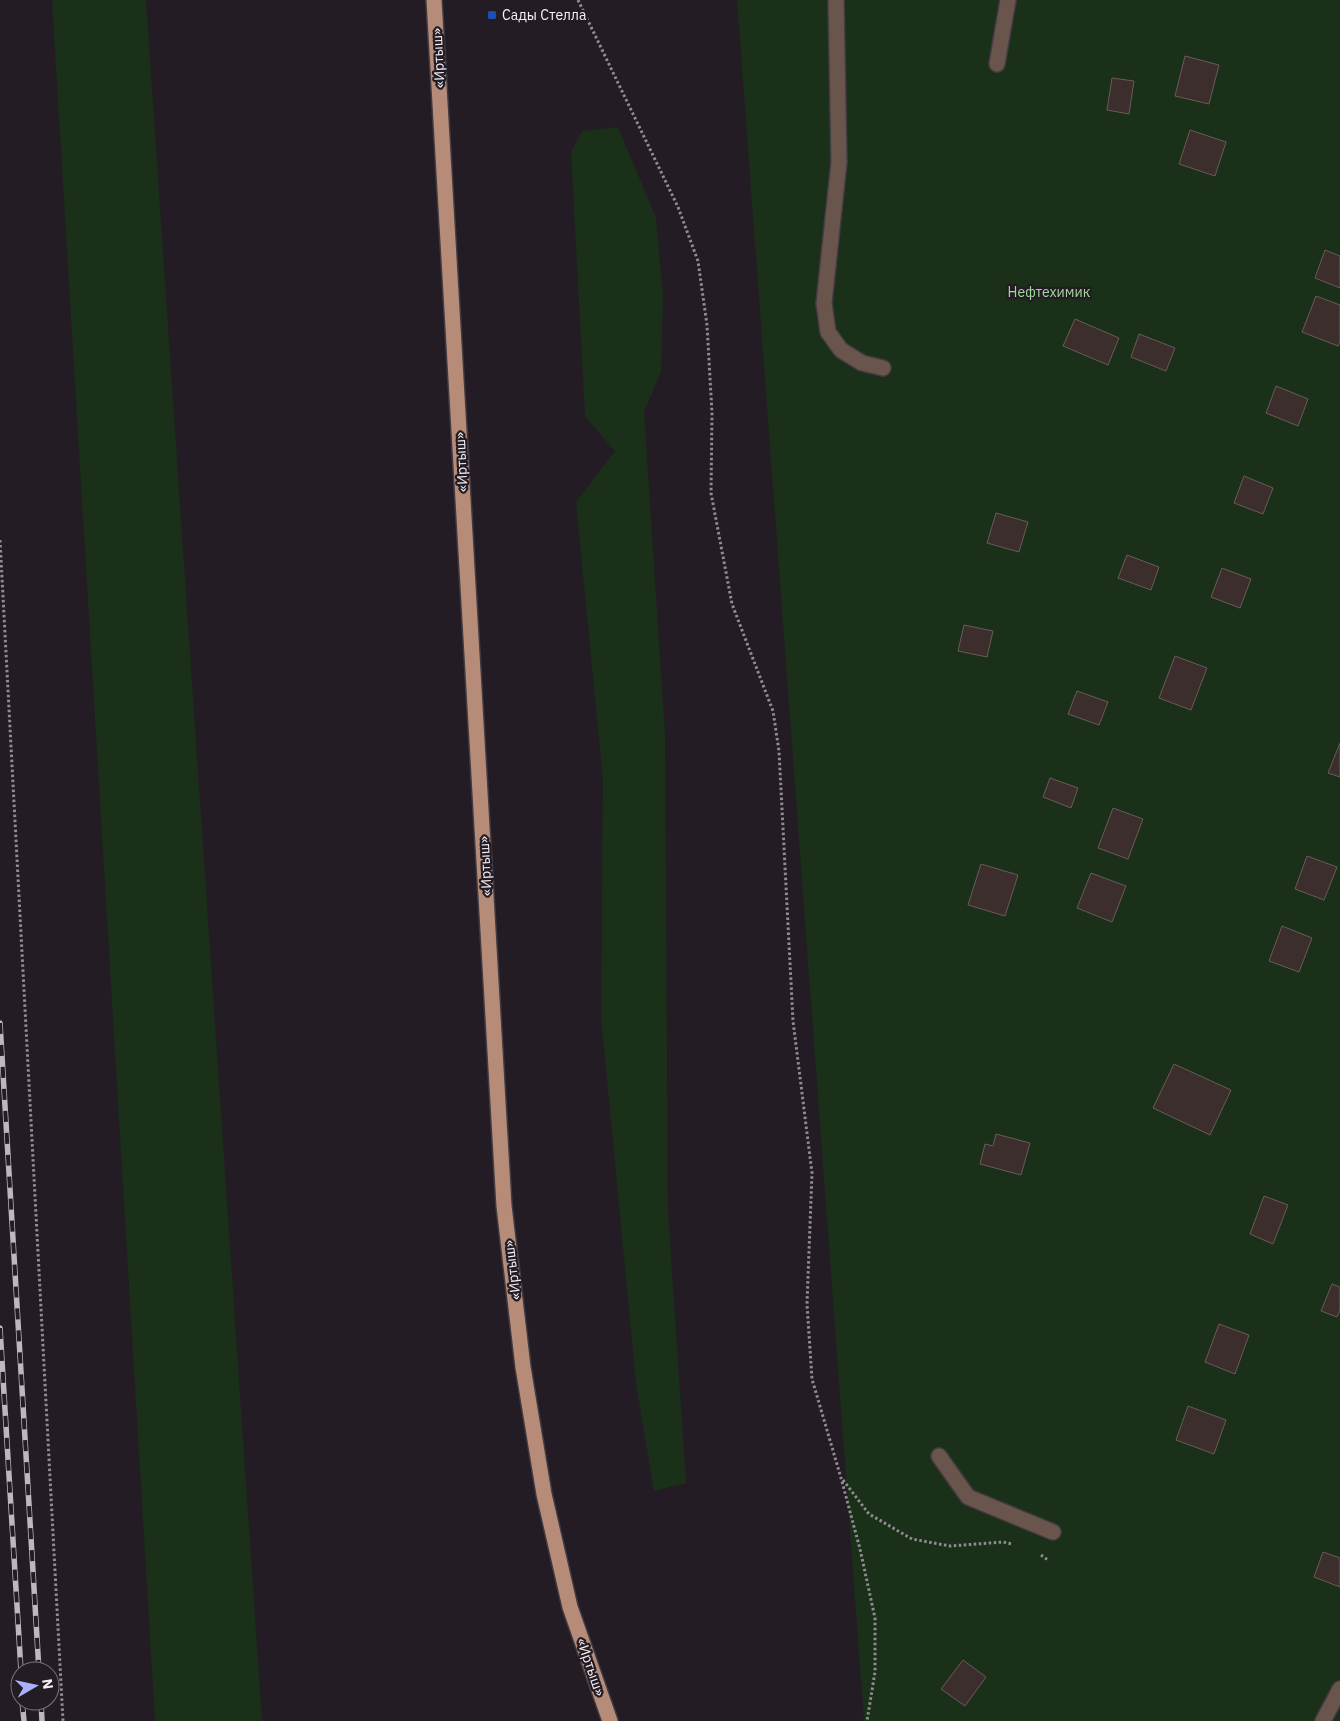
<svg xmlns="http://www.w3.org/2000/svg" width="1340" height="1721" font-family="'IBM Plex Sans',sans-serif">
<rect width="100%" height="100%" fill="#231c24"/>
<!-- green -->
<g fill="#1a3018">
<path d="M52 0H146L262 1721H155Z"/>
<path d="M737 0H1340V1721H864Z"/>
<path d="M618 127 656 218 663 296 661 372 644 412 665 734 668 1211 686 1483 654 1491 636 1383 601 1017 603 780 576 502 615 451 585 416 571 152 582 131Z"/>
</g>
<!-- building -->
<g fill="#3b2e2d" stroke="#6a5b5a">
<path d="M1185 56 1219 65 1209 104 1175 96Z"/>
<path d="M1112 78 1134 81 1129 114 1107 110Z"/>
<path d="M1190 130 1226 142 1215 176 1179 164Z"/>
<path d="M1325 250 1340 256V288L1315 278Z"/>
<path d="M1316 296 1340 305V342L1338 346 1302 332Z"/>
<path d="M1075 319 1119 338 1108 365 1063 346Z"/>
<path d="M1139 334 1175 348 1166 371 1131 357Z"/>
<path d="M1276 386 1308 399 1298 426 1266 413Z"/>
<path d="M1244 476 1273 488 1263 514 1234 503Z"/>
<path d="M996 513 1028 522 1019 552 987 543Z"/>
<path d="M1127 555 1159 567 1151 590 1118 578Z"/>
<path d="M1222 568 1251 579 1240 608 1211 597Z"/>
<path d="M964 625 993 631 987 657 958 651Z"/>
<path d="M1175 656 1207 668 1191 710 1159 698Z"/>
<path d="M1077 691 1108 702 1099 725 1068 714Z"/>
<path d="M1340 743V777L1328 773Z"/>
<path d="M1050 778 1078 788 1071 808 1043 797Z"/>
<path d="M1113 808 1143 819 1128 859 1098 848Z"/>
<path d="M1307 856 1337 867 1324 900 1295 889Z"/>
<path d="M981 864 1018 875 1005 916 968 905Z"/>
<path d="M1091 873 1126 886 1112 922 1077 908Z"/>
<path d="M1282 926 1312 938 1299 972 1269 961Z"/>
<path d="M1174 1064 1231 1090 1210 1135 1153 1108Z"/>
<path d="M996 1134 1030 1143 1021 1175 980 1164 985 1144 993 1146Z"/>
<path d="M1264 1196 1288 1205 1273 1244 1250 1234Z"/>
<path d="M1332 1284 1340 1287V1310L1337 1317 1321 1311Z"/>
<path d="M1219 1324 1249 1335 1235 1374 1205 1362Z"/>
<path d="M1188 1406 1226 1420 1214 1454 1176 1440Z"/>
<path d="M1323 1552 1340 1558V1587L1314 1577Z"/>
<path d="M963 1660 986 1677 965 1706 941 1689Z"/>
</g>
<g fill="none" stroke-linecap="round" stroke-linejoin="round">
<defs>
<g id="lane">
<path d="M836 0 839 162 824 303 828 332 841 350 862 363 883 368"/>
<path d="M997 64 1008 0"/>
<path d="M939 1456 968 1497 1053 1532"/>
<path d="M1323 1721 1340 1689"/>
</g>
<path id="primary" d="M434 0 504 1206 523 1367 544 1494 570 1607 610 1721"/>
</defs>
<!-- lane casing -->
<use href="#lane" stroke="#403a41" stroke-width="18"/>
<!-- primary casing -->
<use href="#primary" stroke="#403a41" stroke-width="18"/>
<!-- path -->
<g stroke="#918b92" stroke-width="3" stroke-dasharray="2.5 2.5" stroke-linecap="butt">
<path d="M578 0 678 207 698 261 707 325 712 413 711 493 732 604 773 711 779 751 793 1021 812 1173 807 1304 812 1379 841 1478 860 1549 875 1618V1672L867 1721"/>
<path d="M0 540 63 1721"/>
<path d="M843 1480 869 1514 912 1539 950 1546 1003 1542 1012 1544"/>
<path d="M1041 1555 1048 1560"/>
</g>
<!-- lane -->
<use href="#lane" stroke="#6a554c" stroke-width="15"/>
<!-- primary -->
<use href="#primary" stroke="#b68c79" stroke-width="15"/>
<defs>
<g id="rail">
<path d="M0 1023 39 1671"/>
<path d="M0 1328 21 1671"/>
<path d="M22 1701 24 1721"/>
<path d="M41 1701 42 1721"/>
</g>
</defs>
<!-- rail casing -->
<use href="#rail" stroke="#bdb8be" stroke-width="5.5"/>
<!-- rail -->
<use href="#rail" stroke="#231c24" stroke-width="4" stroke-dasharray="11" stroke-linecap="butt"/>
</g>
<!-- markers -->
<rect fill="#1a4fb4" stroke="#231c24" stroke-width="2" x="487" y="10" width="10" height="10" rx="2.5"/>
<g text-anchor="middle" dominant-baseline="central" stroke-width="4.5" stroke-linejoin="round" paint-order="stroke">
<!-- poi labels -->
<g font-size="14" fill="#f5f0f6" stroke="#231c24" text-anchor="start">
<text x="502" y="15">Сады Стелла</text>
</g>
<!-- street labels -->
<g font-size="14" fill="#f5f0f6" stroke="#231c24">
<text transform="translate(438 58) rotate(-93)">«Иртыш»</text>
<text transform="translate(461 462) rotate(-93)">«Иртыш»</text>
<text transform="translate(485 866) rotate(-93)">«Иртыш»</text>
<text transform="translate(512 1270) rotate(-97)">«Иртыш»</text>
<text transform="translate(591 1667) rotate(71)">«Иртыш»</text>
</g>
<!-- park labels -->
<g font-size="14" fill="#a3d89c" stroke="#231c24">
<text x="1049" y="292">Нефтехимик</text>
</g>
</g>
<!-- north arrow -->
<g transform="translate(35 1686) rotate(81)"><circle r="24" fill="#231c24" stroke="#777178"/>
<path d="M0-4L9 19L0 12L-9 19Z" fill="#aab0fb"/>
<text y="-8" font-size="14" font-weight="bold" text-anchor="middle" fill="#f5f0f6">N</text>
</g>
</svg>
